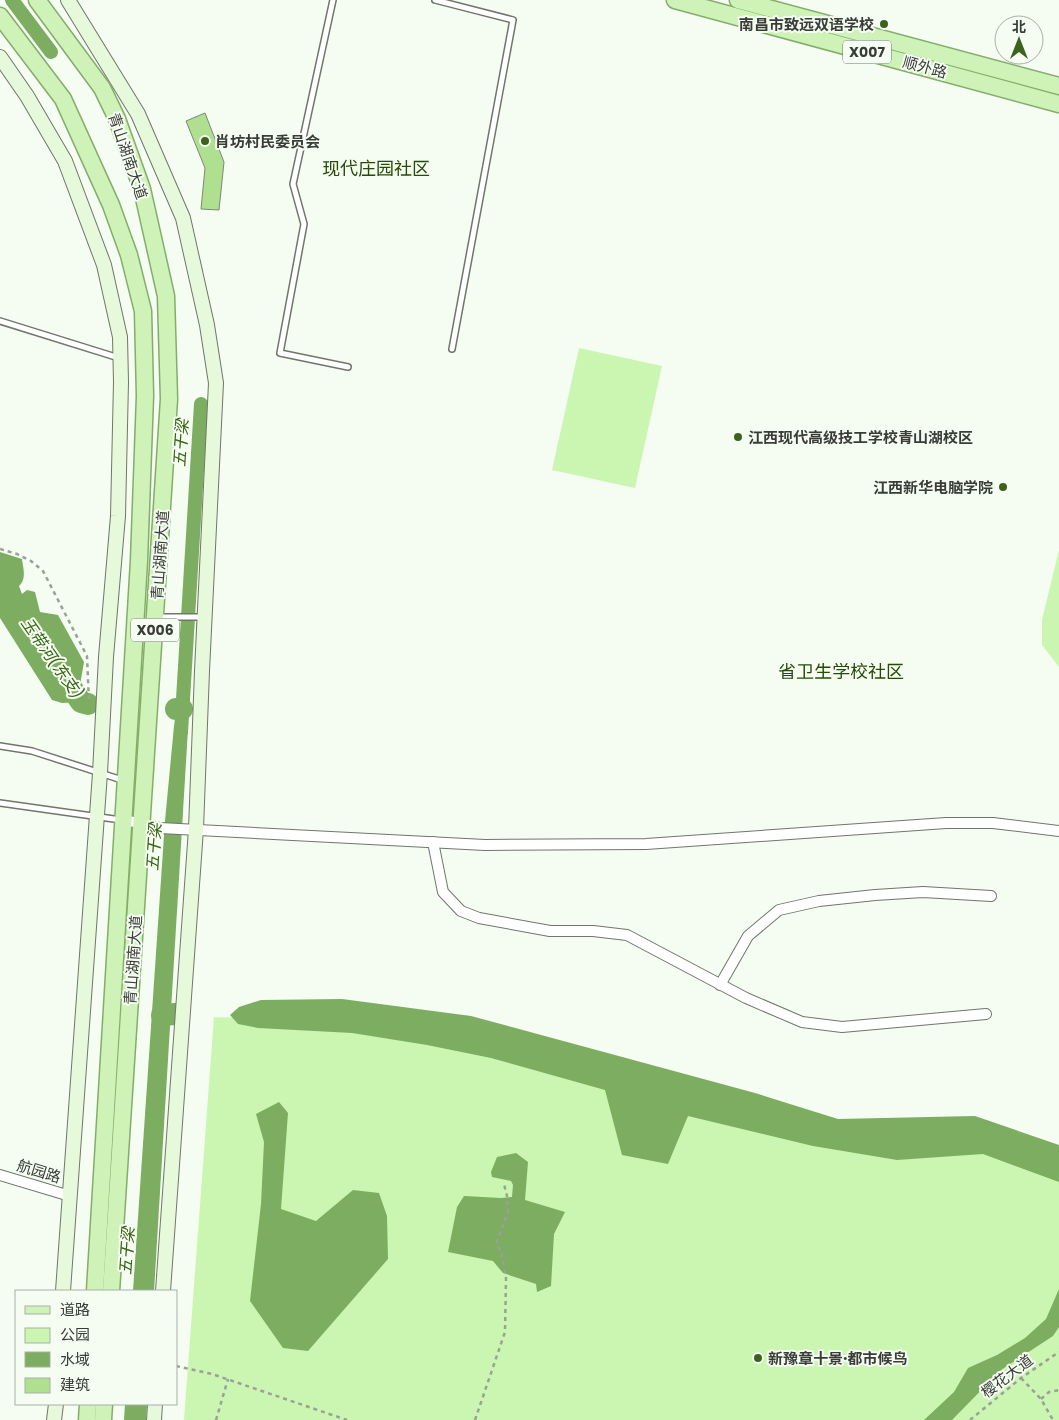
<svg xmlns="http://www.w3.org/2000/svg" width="1059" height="1420" font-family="Poppins,'Noto Sans SC',sans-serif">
<rect width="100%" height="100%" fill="#f5fcf1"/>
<!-- green -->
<g fill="#caf6b1">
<path d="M579 348 662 366 635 488 552 470Z"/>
<path d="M1059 550V667L1042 645V620Z"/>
<path d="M214 1017 454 1025 842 1139 1059 1159V1420H184Z"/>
</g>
<!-- water -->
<g fill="#7dad60">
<path d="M0 552 22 559C23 568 27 579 19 586L22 594 27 590 35 592 40 612 58 615 84 662 80 685 81 702 62 703 52 700 0 618Z"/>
<path d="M182 713 187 723 188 729 154 1291H133L165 821 174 726 176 719Z"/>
<path d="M342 999 471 1016 755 1093 838 1119 975 1116 1059 1145V1182L983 1154 897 1160 813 1146 688 1116 668 1164 622 1155 605 1090 491 1058 427 1045 352 1033 258 1028 238 1024 230 1015 239 1007 261 1000Z"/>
<path d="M279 1102 288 1113 281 1209 316 1221 353 1190 379 1193 387 1216 388 1259 308 1351 283 1348 250 1301 261 1204 264 1142 256 1114Z"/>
<path d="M516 1153 528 1162 525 1200 565 1212 554 1234 551 1286 537 1292 536 1284 503 1273 493 1261 448 1252 457 1207 464 1196 501 1198 512 1197 513 1185 511 1181 492 1177 491 1172 497 1157Z"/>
<path d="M1059 1289V1327L1053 1336 1001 1370 952 1420H924L954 1392 968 1368 997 1355 1025 1338 1046 1319Z"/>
<path d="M125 1404H147L146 1420H124Z"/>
</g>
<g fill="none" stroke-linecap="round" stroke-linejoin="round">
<!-- canal -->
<g stroke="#7dad60" stroke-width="14">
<path d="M12 0 51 52"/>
<path d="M181 732 201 404"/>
</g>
<!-- river -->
<g stroke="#7dad60" stroke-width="22">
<path d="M65 678 81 702 88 704"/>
<path d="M176 709H182"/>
<path d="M162 1015 175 1014"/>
</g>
</g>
<!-- building -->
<path fill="#aee090" stroke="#7f867b" d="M205 113 224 162 219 210 201 209 205 168 186 121Z"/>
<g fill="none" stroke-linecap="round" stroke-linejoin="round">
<defs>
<g id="lane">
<path d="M333 0 293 184 304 224 280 353 348 367"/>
<path d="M435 0 513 20 452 349"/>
<path d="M0 321 119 358"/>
<path d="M158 617H205"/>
<path d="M0 746 32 751 122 780"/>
<path d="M0 803 121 820"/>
</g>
<g id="street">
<path d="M125 820 160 828 485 845 646 844 946 823H993L1059 831"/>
<path d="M433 842 443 892 461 911 479 918 550 931H593L627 935 746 998 802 1022 842 1027 986 1014"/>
<path d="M720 985 748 936 779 910 819 901 875 895 923 892 991 896"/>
<path d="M0 1175 70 1196"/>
</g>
<g id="secondary">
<path d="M68 0 138 114 183 218 207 325 216 383 202 671 196 829 163 1291"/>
<path d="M0 57 27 96 65 161 104 265 120 337 121 382 118 516 106 657 100 773 63 1291"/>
<path d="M54 1420 56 1404"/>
<path d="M154 1420 155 1404"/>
</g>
<g id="primary">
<path d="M37 0 102 88 117 119 142 189 166 296 169 399 111 1291"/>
<path d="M675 0 1059 104"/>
<path d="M738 0 1059 86"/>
<path d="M0 16 63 99 111 205 129 255 143 311 145 396 139 561 95 1291"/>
<path d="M87 1420 88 1404"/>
<path d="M103 1420 104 1404"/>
</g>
</defs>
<!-- lane casing -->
<use href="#lane" stroke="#70766c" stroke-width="8"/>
<!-- street casing -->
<use href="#street" stroke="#70766c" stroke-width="12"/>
<!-- secondary casing -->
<use href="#secondary" stroke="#70766c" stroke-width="16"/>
<!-- primary casing -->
<use href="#primary" stroke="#84ad6b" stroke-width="19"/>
<!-- path -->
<g stroke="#9ba098" stroke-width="2.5" stroke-dasharray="4 4" stroke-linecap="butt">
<path d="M0 549 17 554 31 561 43 571 87 656 89 702"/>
<path d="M176 1366 212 1374 347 1420"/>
<path d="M1021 1378 1041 1399 1053 1420"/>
<path d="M1041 1399 1049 1392 1059 1390"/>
<path d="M216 1420 228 1379"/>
<path d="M475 1420 505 1332 506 1278 501 1251 496 1244 508 1212 507 1196 504 1184"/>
<path d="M970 1420 1021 1378 1059 1352"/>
</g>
<!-- lane -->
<use href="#lane" stroke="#fff" stroke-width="5"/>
<!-- street -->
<use href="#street" stroke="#fff" stroke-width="10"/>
<!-- secondary -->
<use href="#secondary" stroke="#e6f9db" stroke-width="14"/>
<!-- primary -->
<use href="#primary" stroke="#cef2b7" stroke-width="16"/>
</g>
<!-- markers -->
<g fill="#3b631e" stroke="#f5fcf1" stroke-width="2">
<circle cx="884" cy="24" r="5"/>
<circle cx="205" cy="141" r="5"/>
<circle cx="738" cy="437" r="5"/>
<circle cx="1003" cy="487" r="5"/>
<circle cx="758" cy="1358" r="5"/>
</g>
<g text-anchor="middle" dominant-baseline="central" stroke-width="4" stroke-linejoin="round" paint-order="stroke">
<!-- shield labels -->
<g fill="#f5fcf1" stroke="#71766f" stroke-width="1">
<rect x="843" y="40.5" width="48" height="23" rx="4"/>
<rect x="131" y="618.5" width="48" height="23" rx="4"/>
</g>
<g font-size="14" font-weight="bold" fill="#393c37">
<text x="867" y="52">X007</text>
<text x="155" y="630">X006</text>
</g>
<!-- poi labels -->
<g font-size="15" font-weight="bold" fill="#393c37" stroke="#f5fcf1" text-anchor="start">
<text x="874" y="24" text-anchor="end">南昌市致远双语学校</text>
<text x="215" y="141">肖坊村民委员会</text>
<text x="748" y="437">江西现代高级技工学校青山湖校区</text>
<text x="993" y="487" text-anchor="end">江西新华电脑学院</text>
<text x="768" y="1358">新豫章十景·都市候鸟</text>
</g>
<!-- street labels -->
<g font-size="15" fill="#393c37" stroke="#f5fcf1">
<text transform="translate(925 67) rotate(15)">顺外路</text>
<text transform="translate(128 156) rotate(71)">青山湖南大道</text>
<text transform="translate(160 555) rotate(-86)">青山湖南大道</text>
<text transform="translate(133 960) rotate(-86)">青山湖南大道</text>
<text transform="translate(39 1171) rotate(17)">航园路</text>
<text transform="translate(1007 1376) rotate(-37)">樱花大道</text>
</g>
<!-- water labels -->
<g font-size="16" font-style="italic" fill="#386414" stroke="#f5fcf1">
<text transform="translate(181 443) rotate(-86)">五干梁</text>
<text transform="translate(52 658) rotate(55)">玉带河(东支)</text>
<text transform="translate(154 847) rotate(-86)">五干梁</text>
<text transform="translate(127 1251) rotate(-86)">五干梁</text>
</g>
<!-- quarter labels -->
<g font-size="18" fill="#274a07" stroke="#f5fcf1">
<text x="376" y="168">现代庄园社区</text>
<text x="841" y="671">省卫生学校社区</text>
</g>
</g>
<!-- legend -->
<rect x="15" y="1290" width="162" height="115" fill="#f5fcf1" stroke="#aaafa7"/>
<rect x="25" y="1306" width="25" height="8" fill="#cef2b7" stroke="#aaafa7"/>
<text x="60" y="1315" font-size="15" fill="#393c37">道路</text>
<rect x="25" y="1328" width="25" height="15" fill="#caf6b1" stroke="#aaafa7"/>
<text x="60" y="1340" font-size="15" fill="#393c37">公园</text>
<rect x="25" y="1352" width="25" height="15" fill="#7dad60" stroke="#aaafa7"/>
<text x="60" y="1365" font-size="15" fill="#393c37">水域</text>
<rect x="25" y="1378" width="25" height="15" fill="#aee090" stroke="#aaafa7"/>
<text x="60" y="1390" font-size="15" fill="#393c37">建筑</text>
<!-- north arrow -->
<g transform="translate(1019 40)"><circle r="24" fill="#f5fcf1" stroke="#aaafa7"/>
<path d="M0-4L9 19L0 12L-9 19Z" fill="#3b631e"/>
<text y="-8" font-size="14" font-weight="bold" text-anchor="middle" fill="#393c37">北</text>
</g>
</svg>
